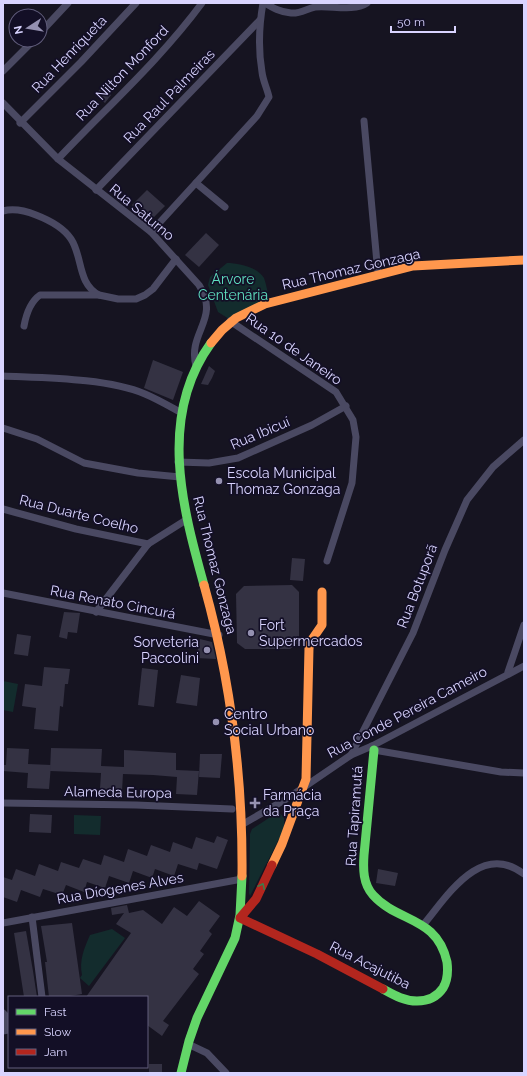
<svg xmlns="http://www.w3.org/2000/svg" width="527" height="1076" font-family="Raleway,sans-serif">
<rect width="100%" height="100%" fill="#161421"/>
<!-- green -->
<g fill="#132c2d">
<path d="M227 263C238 263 258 267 264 278 266 283 267 291 269 296L265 301 229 319 218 312 208 285 210 277Z"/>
<path d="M3 681 18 684 13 712 3 710Z"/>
<path d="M278 812 284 817V829L250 896 249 893 250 834 252 829Z"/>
<path d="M74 815 101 816 100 835 74 834Z"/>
<path d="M112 929 125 938 89 986 80 978 82 975C79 960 84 949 90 935Z"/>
</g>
<!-- building -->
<g fill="#343243">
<path d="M102 87 111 95 105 103 95 95Z"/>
<path d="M147 190 165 206 149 222 132 205Z"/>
<path d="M206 233 219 245 199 267 185 255Z"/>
<path d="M153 360 183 372 173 400 144 388Z"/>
<path d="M209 366 215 371 212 378 208 385 201 384Z"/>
<path d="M292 558 305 559 303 581 290 580Z"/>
<path d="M292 585 299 592V642L290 649H245L237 643 236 594 244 586Z"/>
<path d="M64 612 80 613 77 633 68 632 67 639 59 637Z"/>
<path d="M17 634 31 636 28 656 14 654Z"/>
<path d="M200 639 212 642 216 659 196 658Z"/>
<path d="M44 667 70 669 68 684H65L63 707 60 706 58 731 34 729 36 708 22 706 25 684 42 686Z"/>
<path d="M142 668 158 670 154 707 138 705Z"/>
<path d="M181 675 200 678 197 706 176 703Z"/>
<path d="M7 748 29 749 28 764 51 765 49 789 27 788 28 773 3 771V765H6Z"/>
<path d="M51 748 102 749 101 766 124 767V750L176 753V770L199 771 197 795 176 794 177 777 153 775 123 774 122 791 100 789 101 773 50 771Z"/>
<path d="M200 754H222L220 778 199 777Z"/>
<path d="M30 814 52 815 51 833 29 832Z"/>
<path d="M217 836 228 840 217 869 199 863 197 870 178 864 174 876 155 869 152 878 133 871 129 883 109 876 105 888 87 882 84 892 66 885 62 895 43 889 40 897 21 890 17 902 3 897V877L12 880 16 869 35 876 39 864 58 871 61 862 79 868 83 859 101 865 104 855 124 862 128 849 147 856 151 845 170 852 173 842 192 849 196 837 214 843Z"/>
<path d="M378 869 398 873 395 886 376 883Z"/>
<path d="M199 901 220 916 209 931 212 934 200 951 204 954 193 969 199 974 163 1021 169 1025 162 1036 147 1025V997H86L131 933 116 924 124 913 112 915 111 908 127 905 129 913 143 910 162 924 174 907 187 916Z"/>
<path d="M72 923 82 994 65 997H49L45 962H47L41 926Z"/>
<path d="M26 931 33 971 37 997H24L14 933Z"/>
<rect x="149" y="1064" width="13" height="9"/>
</g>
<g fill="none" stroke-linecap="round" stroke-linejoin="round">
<!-- street -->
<g stroke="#4a4962" stroke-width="7">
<path d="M265 3C273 8 280 12 291 13 300 14 306 9 315 7 330 5 353 12 367 3"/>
<path d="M40 33 68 3"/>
<path d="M3 71 34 40"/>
<path d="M3 103 58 159 151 232 199 285C221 319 187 332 196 366"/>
<path d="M364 121 378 274"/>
<path d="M20 123 81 62 136 3"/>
<path d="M58 159C106 108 160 60 202 3"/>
<path d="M196 183 225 207"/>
<path d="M96 190 260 20"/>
<path d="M3 211C14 208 26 211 36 215 49 220 63 227 71 239 83 257 77 283 99 295"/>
<path d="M151 232 257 116 269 97C267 88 263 81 262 72 258 49 259 26 263 3"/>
<path d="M230 321 336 392 353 420 356 437 352 483 327 561"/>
<path d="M24 326C26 315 30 302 40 295H99L118 299H136L145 295 153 289 176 259"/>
<path d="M3 376C44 378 107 378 145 394 157 399 169 406 180 412"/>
<path d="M3 428 37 439 84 463 138 473 180 477"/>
<path d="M178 462 209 463 238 458 312 425 346 406"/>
<path d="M3 509 76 529 148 544"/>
<path d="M3 593 219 635"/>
<path d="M96 612 148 544 186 520"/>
<path d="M508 672 524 625"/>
<path d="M372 746 374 750 501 772 524 773"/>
<path d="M351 755 413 633 445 550 467 500 493 467 524 440"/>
<path d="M3 803 136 805 232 809"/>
<path d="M243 824 288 798 351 755 372 746 524 666"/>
<path d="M32 917 42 997"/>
<path d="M3 923 242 879"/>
<path d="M424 924C448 895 481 841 524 874"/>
<path d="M3 1013 5 1015 8 1030 3 1031"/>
<path d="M188 1044 207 1053 226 1073"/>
</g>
<!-- fast -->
<g stroke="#63d668" stroke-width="9">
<path d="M204 585C182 506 158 416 211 343"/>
<path d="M374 750 364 855C363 869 363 884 373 895 398 923 437 916 447 962 448 970 448 980 443 988 437 997 427 1001 417 1001 404 1001 394 995 383 989"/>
<path d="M181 1073 189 1041 197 1018 235 938 240 915 242 876"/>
</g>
<!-- slow -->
<g stroke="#ff974d" stroke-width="9">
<path d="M211 343 222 330 236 318 265 304 413 266 524 260"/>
<path d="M204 585C231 681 243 776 242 876"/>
<path d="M272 865 282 844 306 779 309 648 311 641 322 625V592"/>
</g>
<!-- jam -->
<path stroke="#b3261e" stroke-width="9" d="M272 865 256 899 240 918 317 954 383 989"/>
</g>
<!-- one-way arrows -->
<defs><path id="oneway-chevron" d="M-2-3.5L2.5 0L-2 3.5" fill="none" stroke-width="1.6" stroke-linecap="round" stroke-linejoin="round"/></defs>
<use stroke="#3f7c4a" href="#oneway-chevron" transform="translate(262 886) rotate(-64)"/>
<!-- markers -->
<g fill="#9591b1" stroke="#130f26" stroke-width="1.5">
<circle cx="219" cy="481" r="4"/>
<circle cx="251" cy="633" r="4"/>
<circle cx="207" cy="650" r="4"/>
<circle cx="216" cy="722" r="4"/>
<path d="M253 797h4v4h4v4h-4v4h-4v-4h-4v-4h4z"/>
</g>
<g text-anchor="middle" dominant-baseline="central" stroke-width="3.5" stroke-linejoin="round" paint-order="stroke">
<!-- street labels -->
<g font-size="14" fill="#d9d4ff" stroke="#130f26">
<text transform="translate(69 54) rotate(-46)">Rua Henriqueta</text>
<text transform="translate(122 73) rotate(-46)">Rua Nilton Monford</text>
<text transform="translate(169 96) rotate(-46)">Rua Raul Palmeiras</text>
<text transform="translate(142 212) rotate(40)">Rua Saturno</text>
<text transform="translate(351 269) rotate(-13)">Rua Thomaz Gonzaga</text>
<text transform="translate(294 349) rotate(35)">Rua 10 de Janeiro</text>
<text transform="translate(260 433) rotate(-23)">Rua Ibicuí</text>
<text transform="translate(79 514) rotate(14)">Rua Duarte Coelho</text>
<text transform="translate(215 565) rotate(76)">Rua Thomaz Gonzaga</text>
<text transform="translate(417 586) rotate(-69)">Rua Botuporã</text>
<text transform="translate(113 602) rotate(11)">Rua Renato Cincurá</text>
<text transform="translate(407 712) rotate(-28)">Rua Conde Pereira Cameiro</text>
<text transform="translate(118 792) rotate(1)">Alameda Europa</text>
<text transform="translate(354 816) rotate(-86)">Rua Tapiramutá</text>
<text transform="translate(120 888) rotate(-10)">Rua Díogenes Alves</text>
<text transform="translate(370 965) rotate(27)">Rua Acajutiba</text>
</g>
<!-- park labels -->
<g font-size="14" fill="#5fe0c0" stroke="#130f26">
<text x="233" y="279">Árvore<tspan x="233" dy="16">Centenária</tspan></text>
</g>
<!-- poi labels -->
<g font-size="14" fill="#d9d4ff" stroke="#130f26" text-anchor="start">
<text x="227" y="473">Escola Municipal<tspan x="227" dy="16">Thomaz Gonzaga</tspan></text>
<text x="259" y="625">Fort<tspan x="259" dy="16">Supermercados</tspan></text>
<text x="199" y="642" text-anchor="end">Sorveteria<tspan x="199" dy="16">Paccolini</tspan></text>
<text x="224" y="714">Centro<tspan x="224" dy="16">Social Urbano</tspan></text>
<text x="263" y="795">Farmácia<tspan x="263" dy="16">da Praça</tspan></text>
</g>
</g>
<!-- border -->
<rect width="527" height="1076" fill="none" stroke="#d9d4ff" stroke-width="8"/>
<!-- legend -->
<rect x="8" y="996" width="140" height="72" fill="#130f26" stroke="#625e7d"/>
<rect x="16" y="1009" width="20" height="6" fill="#63d668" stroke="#625e7d"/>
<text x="44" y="1016" font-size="12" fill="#d9d4ff">Fast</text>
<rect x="16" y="1029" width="20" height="6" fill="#ff974d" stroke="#625e7d"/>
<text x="44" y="1036" font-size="12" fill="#d9d4ff">Slow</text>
<rect x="16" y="1049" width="20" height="6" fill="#b3261e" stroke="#625e7d"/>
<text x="44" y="1056" font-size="12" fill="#d9d4ff">Jam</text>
<!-- north arrow -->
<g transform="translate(28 28) rotate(258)"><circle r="19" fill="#130f26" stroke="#625e7d"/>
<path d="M0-3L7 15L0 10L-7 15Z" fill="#9591b1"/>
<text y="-6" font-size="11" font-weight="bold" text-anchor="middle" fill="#d9d4ff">N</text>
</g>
<!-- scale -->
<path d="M391 26v6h64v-6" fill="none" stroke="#d9d4ff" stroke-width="2"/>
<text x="397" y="26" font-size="12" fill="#d9d4ff" stroke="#130f26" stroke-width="3" paint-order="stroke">50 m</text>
</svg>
